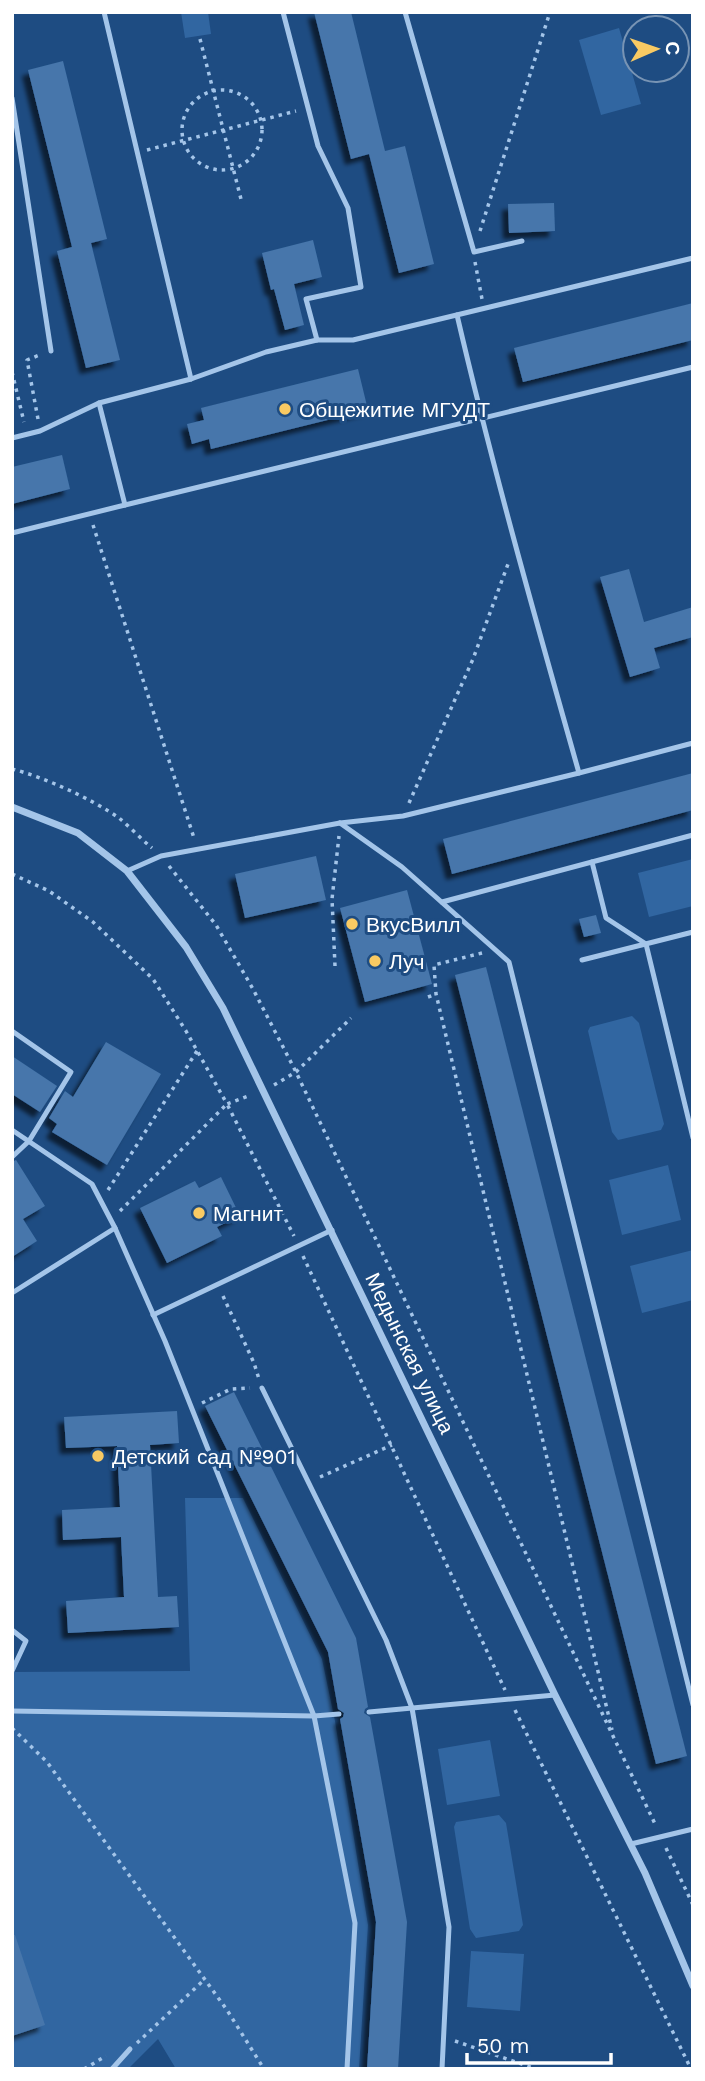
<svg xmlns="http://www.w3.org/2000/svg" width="705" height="2081" font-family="'Work Sans',sans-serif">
<defs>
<filter id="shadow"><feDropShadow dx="-6" dy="6" stdDeviation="2" flood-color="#0009"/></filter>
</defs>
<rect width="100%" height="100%" fill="#1e4c82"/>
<!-- green -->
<g fill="#3166a1">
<path d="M181 12H208L211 34 185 38Z"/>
<path d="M619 28 641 104 601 115 579 40Z"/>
<path d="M693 859V906L649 917 638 873Z"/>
<path d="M632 1016 639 1023 664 1124 661 1130 618 1140 612 1132 588 1031 590 1027Z"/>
<path d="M668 1165 681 1220 622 1235 609 1180Z"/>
<path d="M693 1250V1300L642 1313 630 1266Z"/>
<path d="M185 1498H243L322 1659 335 1721 368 1925 359 2069H176L158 2039 128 2069H12V1672L190 1671Z"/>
<path d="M490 1740 500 1796 447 1805 438 1749Z"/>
<path d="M499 1815 506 1823 523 1925 519 1931 476 1938 470 1929 454 1827 456 1822Z"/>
<path d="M471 1951 524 1954 520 2011 467 2007Z"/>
</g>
<!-- building -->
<g fill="#4676ab" filter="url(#shadow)">
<path d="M314 12H351L385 151 405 146 434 264 399 273 369 154 351 159Z"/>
<path d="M63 61 107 239 91 243 120 360 86 368 57 251 72 247 28 70Z"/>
<path d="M554 203 555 231 509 233 508 204Z"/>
<path d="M313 240 322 277 294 284 304 325 285 330 274 289 271 290 262 253Z"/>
<path d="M693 303V340L523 382 514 348Z"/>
<path d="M358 369 368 410 211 449 209 439 192 444 187 424 204 420 201 408Z"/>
<path d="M62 455 70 489 12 504V467Z"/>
<path d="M629 569 644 622 693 607V637L654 648 660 668 630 677 600 577Z"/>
<path d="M693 773V810L452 874 443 839Z"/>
<path d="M316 856 326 900 245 918 235 874Z"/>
<path d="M407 890 432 984 365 1002 340 908Z"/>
<path d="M596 915 601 933 584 937 579 919Z"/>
<path d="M486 967 687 1756 656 1764 455 975Z"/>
<path d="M106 1042 161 1074 107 1165 52 1132 57 1124 49 1118 65 1091 73 1097Z"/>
<path d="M12 1056 57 1086 40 1112 12 1094Z"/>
<path d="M16 1160 45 1206 23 1219 37 1241 12 1257V1202L20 1214 12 1202V1162Z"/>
<path d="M221 1177 240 1216 217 1227 222 1236 167 1263 140 1208 195 1181 199 1188Z"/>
<path d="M234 1392 356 1638 368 1707 365 1709 364 1713 370 1717 407 1922 398 2069H367L376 1922 340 1719 343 1717 344 1713 338 1709 328 1652 205 1406Z"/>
<path d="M177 1411 179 1443 150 1445 158 1597 177 1596 179 1627 68 1633 66 1601 124 1597 121 1537 63 1540 62 1510 120 1507 117 1446 66 1448 64 1417Z"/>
<path d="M12 1935H15L45 2025 12 2036Z"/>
</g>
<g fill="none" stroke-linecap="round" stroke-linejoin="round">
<!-- path -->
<g stroke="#a4c5e9" stroke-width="3.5" stroke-dasharray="3.5 5" stroke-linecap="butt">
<path d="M200 39 242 203"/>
<circle cx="222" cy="130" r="40"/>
<path d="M147 150 296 111"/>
<path d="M480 231 550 12"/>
<path d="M475 262 482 299"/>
<path d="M12 372 24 422"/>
<path d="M38 419 27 360 42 354"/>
<path d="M93 525 194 838"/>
<path d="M12 769C44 777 92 799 119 818 130 827 141 839 152 848"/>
<path d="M409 803 473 659 508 564"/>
<path d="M169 866 216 925 253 989 296 1072 656 1826"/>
<path d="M12 874 49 891 93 922 153 979 186 1031 227 1104 251 1095"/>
<path d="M482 953 434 965 436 994 612 1730"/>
<path d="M335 966 332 899 339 836"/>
<path d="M428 997 436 994"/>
<path d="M274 1085 296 1072 351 1018"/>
<path d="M108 1190 197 1051"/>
<path d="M120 1211 227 1104 294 1236"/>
<path d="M303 1256 505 1690"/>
<path d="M223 1296 254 1363 259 1379"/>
<path d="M202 1403 231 1389 250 1388"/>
<path d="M320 1477 392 1445"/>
<path d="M515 1710 691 2069"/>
<path d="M12 1728 47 1762 227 2010 264 2069"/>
<path d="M666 1848 693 1905"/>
<path d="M455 2041 536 2069"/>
<path d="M137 2043 205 1979"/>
<path d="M84 2069 106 2056"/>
</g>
<!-- service -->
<g stroke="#a4c5e9" stroke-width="5">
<path d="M104 12 191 379"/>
<path d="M283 12 318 146 348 208 361 287 306 299 317 340"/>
<path d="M405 12 474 252 522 241"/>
<path d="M12 98 51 351"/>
<path d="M12 438 40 431 99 403 191 379 266 352 317 340H353L693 258"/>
<path d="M125 505 693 367"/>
<path d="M12 533 125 505 99 403"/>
<path d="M579 773 693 743"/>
<path d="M340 823 402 867 509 962 693 1705"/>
<path d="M592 862 606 918 646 944 693 1138"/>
<path d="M127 871 161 856 340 823 403 816 579 773C536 621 493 469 457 315"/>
<path d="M442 902 693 835"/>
<path d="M582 960 693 932"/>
<path d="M12 1031 71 1072 29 1141 12 1157"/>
<path d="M12 1130 92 1184 115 1228"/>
<path d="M12 1293 115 1228 165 1341 314 1716 355 1923 347 2069"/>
<path d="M153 1315 332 1230"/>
<path d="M262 1388 386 1640 412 1708 449 1927 442 2069"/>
<path d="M12 1630 26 1641 12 1671"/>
<path d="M12 1711 314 1716 339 1714"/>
<path d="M369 1712 555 1695"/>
<path d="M631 1844 693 1829"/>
<path d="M112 2069 130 2049"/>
</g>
<!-- minor -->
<path stroke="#a4c5e9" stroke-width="7" d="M12 807 78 833 127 871 186 947 223 1008 555 1695 645 1873 693 1986"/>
</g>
<!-- markers -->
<g fill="#f9ca63" stroke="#1e4c82" stroke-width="2.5">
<circle cx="285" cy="409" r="7"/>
<circle cx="352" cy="924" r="7"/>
<circle cx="375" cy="961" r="7"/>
<circle cx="199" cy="1213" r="7"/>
<circle cx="98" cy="1456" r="7"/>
</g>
<g text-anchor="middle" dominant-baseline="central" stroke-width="6" stroke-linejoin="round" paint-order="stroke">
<!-- poi labels -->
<g font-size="21" fill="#fff" stroke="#1e4c82" text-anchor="start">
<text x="299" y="409">Общежитие МГУДТ</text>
<text x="366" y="924">ВкусВилл</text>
<text x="389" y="961">Луч</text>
<text x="213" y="1213">Магнит</text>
<text x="112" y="1456">Детский сад №901</text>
</g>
<!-- street labels -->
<g font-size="21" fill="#fff" stroke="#1e4c82">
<text transform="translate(410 1353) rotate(64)">Медынская улица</text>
</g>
</g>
<!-- border -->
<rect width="705" height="2081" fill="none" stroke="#ffffff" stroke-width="28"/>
<!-- north arrow -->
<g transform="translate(656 49) rotate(88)"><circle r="33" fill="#1e4c82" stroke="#7894b4" stroke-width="2"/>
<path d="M0-5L12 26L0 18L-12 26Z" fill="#f9ca63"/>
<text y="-10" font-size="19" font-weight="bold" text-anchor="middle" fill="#ffffff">С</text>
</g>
<!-- scale -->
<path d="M467 2053v10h144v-10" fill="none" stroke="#ffffff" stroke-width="3.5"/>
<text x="477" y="2053" font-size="21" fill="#ffffff" stroke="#1e4c82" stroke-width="5" paint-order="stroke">50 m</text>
</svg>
